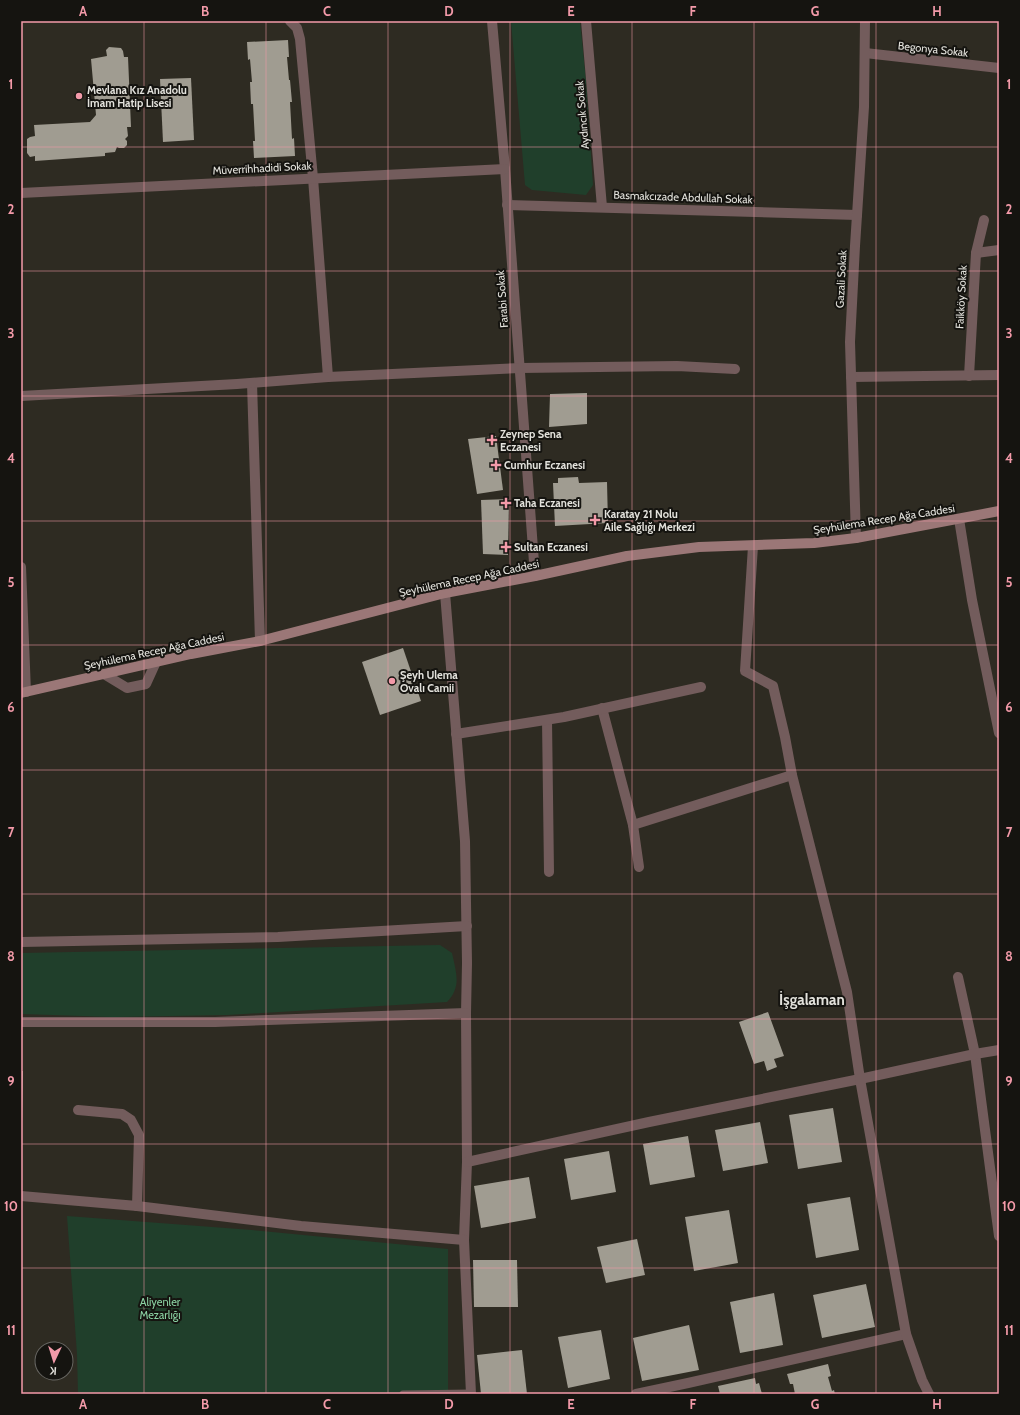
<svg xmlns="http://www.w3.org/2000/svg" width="1020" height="1415" font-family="Cabin,sans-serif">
<rect width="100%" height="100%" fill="#2e2b22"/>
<!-- green -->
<g fill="#203f2b">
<path d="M511 21H580L586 81 593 185 586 195 532 190 525 185Z"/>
<path d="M440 945 452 953C456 972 462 987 447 1002L227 1015 113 1017 21 1014V953Z"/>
<path d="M67 1216 252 1230 448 1249V1394H78L77 1354Z"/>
</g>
<!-- building -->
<g fill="#a09c91">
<path d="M288 40 289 57H287L289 80H290L292 102H290L292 139 294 138 295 156 254 158 253 141H255L253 104H251L250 82H252L250 59 248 60 247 42Z"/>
<path d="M109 47 121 48 123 51 124 57H128L131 127H127L128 136 125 139 127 141V145L124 148H119L117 147 115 152 105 153V156L35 161V156L30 157 27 153V139L30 137 35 136 34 125 90 122 96 115 91 59 107 56 106 50Z"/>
<path d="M191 78 194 140 163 142 160 79Z"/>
<path d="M587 393V424L549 427 550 394Z"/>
<path d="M496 436 503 490 477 494 468 439Z"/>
<path d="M578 477 579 483 607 482 608 523 555 526 553 483H558V478Z"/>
<path d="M509 499 508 555 483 554 481 500Z"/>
<path d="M403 648 421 701 380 715 362 662Z"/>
<path d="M768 1012 784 1056 774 1059 777 1067 767 1071 764 1061 754 1064 739 1022Z"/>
<path d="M21 1071H23L22 1122H21Z"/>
<path d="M833 1108 842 1162 798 1169 789 1115Z"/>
<path d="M760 1122 768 1163 723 1171 715 1130Z"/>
<path d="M688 1136 695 1177 650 1185 643 1144Z"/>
<path d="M609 1151 616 1192 571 1200 564 1159Z"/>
<path d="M529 1177 536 1218 481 1228 474 1186Z"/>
<path d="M850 1197 859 1250 816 1258 807 1204Z"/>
<path d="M729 1210 738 1263 694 1271 685 1217Z"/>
<path d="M637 1239 645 1275 606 1283 597 1247Z"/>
<path d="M473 1260H517L518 1307H474Z"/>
<path d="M866 1284 875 1327 822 1338 813 1295Z"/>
<path d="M774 1293 783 1345 740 1353 730 1302Z"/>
<path d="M689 1325 699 1370 642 1381 633 1338Z"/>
<path d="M601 1330 610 1379 568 1388 558 1337Z"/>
<path d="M522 1350 527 1394H481L477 1355Z"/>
<path d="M828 1364 831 1376 828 1377 832 1391 834 1390 835 1394H795L793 1384H790L787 1374Z"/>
<path d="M755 1378 756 1384 759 1383 762 1394H720L718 1386Z"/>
</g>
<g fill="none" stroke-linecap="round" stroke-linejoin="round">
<!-- lane -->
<path stroke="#735c5c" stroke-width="7" d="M403 1394 471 1393"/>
<!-- street -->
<g stroke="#735c5c" stroke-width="10">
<path d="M290 21 297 28 300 39 313 178 328 377"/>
<path d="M492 21 505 169 535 576"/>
<path d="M586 21 602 207"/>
<path d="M865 53 999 68"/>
<path d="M21 193 505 169"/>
<path d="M507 205 857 215"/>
<path d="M976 253 999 250"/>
<path d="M969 376 976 253 984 220"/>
<path d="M851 377 999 375"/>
<path d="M252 383 260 641"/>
<path d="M21 396 237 384 328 377 520 368 677 366 735 369"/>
<path d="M959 519 972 600 999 733"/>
<path d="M856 538 850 342 855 246 864 107 865 21"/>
<path d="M21 567 26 692"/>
<path d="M445 593 465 841 467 963 466 1013 467 1162 464 1240 471 1394"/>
<path d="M104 674 127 688 146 684 156 662"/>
<path d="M602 708 633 825 639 867"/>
<path d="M547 720 549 872"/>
<path d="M456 734 564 717 701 687"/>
<path d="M633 825 792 775"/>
<path d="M21 942 278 937 467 926"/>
<path d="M958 977 975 1054 999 1236"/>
<path d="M21 1022H215L466 1013"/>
<path d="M78 1110 122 1114 131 1120 139 1135 137 1206"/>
<path d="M467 1162 649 1122 860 1079 847 992 792 775 785 737 773 686 745 671 753 546"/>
<path d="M21 1196 137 1206 301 1226 464 1240"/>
<path d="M636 1394 688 1383 906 1334"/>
<path d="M929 1394 922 1380 906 1334 860 1079 975 1054 999 1050"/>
</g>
<!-- secondary -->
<path stroke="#9b7777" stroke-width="10" d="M21 693 191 654 260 641 445 593 535 576 627 556 699 547 814 543 856 538 999 511"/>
</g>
<!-- grid -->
<path fill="none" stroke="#f39aa9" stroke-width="1" stroke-opacity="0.55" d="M144 21V1394M266 21V1394M388 21V1394M510 21V1394M632 21V1394M754 21V1394M876 21V1394M21 147H999M21 271H999M21 396H999M21 521H999M21 645H999M21 770H999M21 894H999M21 1019H999M21 1144H999M21 1268H999"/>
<!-- markers -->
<g fill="#f39aa9" stroke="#151410" stroke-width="1.5">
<circle cx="79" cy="96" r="4"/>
<path d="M490 434h4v4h4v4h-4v4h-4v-4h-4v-4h4z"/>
<path d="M494 459h4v4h4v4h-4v4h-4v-4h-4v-4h4z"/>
<path d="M504 497h4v4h4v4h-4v4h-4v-4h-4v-4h4z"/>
<path d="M593 514h4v4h4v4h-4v4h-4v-4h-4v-4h4z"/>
<path d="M504 541h4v4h4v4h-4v4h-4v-4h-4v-4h4z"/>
<circle cx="392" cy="681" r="4"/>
</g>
<g text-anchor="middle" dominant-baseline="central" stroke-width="4" stroke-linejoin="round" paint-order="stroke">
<!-- street labels -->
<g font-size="11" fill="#e3e2dc" stroke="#151410">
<text transform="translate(933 49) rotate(6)">Begonya Sokak</text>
<text transform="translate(582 115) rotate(-95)">Aydıncık Sokak</text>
<text transform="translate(262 168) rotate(-3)">Müverrihhadidi Sokak</text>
<text transform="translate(683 197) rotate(2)">Basmakcızade Abdullah Sokak</text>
<text transform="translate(841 279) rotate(-87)">Gazali Sokak</text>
<text transform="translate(961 297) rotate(-87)">Faikköy Sokak</text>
<text transform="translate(502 299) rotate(-94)">Farabi Sokak</text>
<text transform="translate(884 519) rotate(-9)">Şeyhülema Recep Ağa Caddesi</text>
<text transform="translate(469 578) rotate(-12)">Şeyhülema Recep Ağa Caddesi</text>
<text transform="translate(154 651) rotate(-12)">Şeyhülema Recep Ağa Caddesi</text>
</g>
<!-- poi labels -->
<g font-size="11" font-weight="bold" fill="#e3e2dc" stroke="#151410" text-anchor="start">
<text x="87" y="90">Mevlana Kız Anadolu<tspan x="87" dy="13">İmam Hatip Lisesi</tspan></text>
<text x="500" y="434">Zeynep Sena<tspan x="500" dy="13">Eczanesi</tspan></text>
<text x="504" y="465">Cumhur Eczanesi</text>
<text x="514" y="503">Taha Eczanesi</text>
<text x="604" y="514">Karatay 21 Nolu<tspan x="604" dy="13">Aile Sağlığı Merkezi</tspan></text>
<text x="514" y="547">Sultan Eczanesi</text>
<text x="400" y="675">Şeyh Ulema<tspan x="400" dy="13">Ovalı Camii</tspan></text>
</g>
<!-- park labels -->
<g font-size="11" fill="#8bd2a3" stroke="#151410">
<text x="160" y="1302">Aliyenler<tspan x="160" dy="13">Mezarlığı</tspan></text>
</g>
<!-- district labels -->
<g font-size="15" font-weight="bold" fill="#e3e2dc" stroke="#151410">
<text x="812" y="1000">İşgalaman</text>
</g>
</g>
<!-- border -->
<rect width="1020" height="1415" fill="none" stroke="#151410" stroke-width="44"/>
<!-- north arrow -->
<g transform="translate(54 1361) rotate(184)"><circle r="19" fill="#151410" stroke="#676662"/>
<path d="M0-3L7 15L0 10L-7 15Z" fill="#f39aa9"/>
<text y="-6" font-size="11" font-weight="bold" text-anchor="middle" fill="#e3e2dc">K</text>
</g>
<rect x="22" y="22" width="976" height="1371" fill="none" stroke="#f39aa9" stroke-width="1.5"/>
<g font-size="13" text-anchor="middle" font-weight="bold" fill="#f39aa9">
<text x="83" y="16">A</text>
<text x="205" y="16">B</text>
<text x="327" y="16">C</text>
<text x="449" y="16">D</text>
<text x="571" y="16">E</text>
<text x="693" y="16">F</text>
<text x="815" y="16">G</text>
<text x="937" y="16">H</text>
<text x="11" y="89">1</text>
<text x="1009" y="89">1</text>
<text x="11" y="214">2</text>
<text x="1009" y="214">2</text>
<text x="11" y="338">3</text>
<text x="1009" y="338">3</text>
<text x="11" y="463">4</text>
<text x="1009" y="463">4</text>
<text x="11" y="587">5</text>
<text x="1009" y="587">5</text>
<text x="11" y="712">6</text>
<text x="1009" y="712">6</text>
<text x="11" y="837">7</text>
<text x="1009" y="837">7</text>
<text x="11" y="961">8</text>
<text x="1009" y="961">8</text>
<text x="11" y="1086">9</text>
<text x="1009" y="1086">9</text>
<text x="11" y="1211">10</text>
<text x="1009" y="1211">10</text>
<text x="11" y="1335">11</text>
<text x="1009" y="1335">11</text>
<text x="83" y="1409">A</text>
<text x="205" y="1409">B</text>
<text x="327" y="1409">C</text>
<text x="449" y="1409">D</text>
<text x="571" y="1409">E</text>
<text x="693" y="1409">F</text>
<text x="815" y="1409">G</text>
<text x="937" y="1409">H</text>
</g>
</svg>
